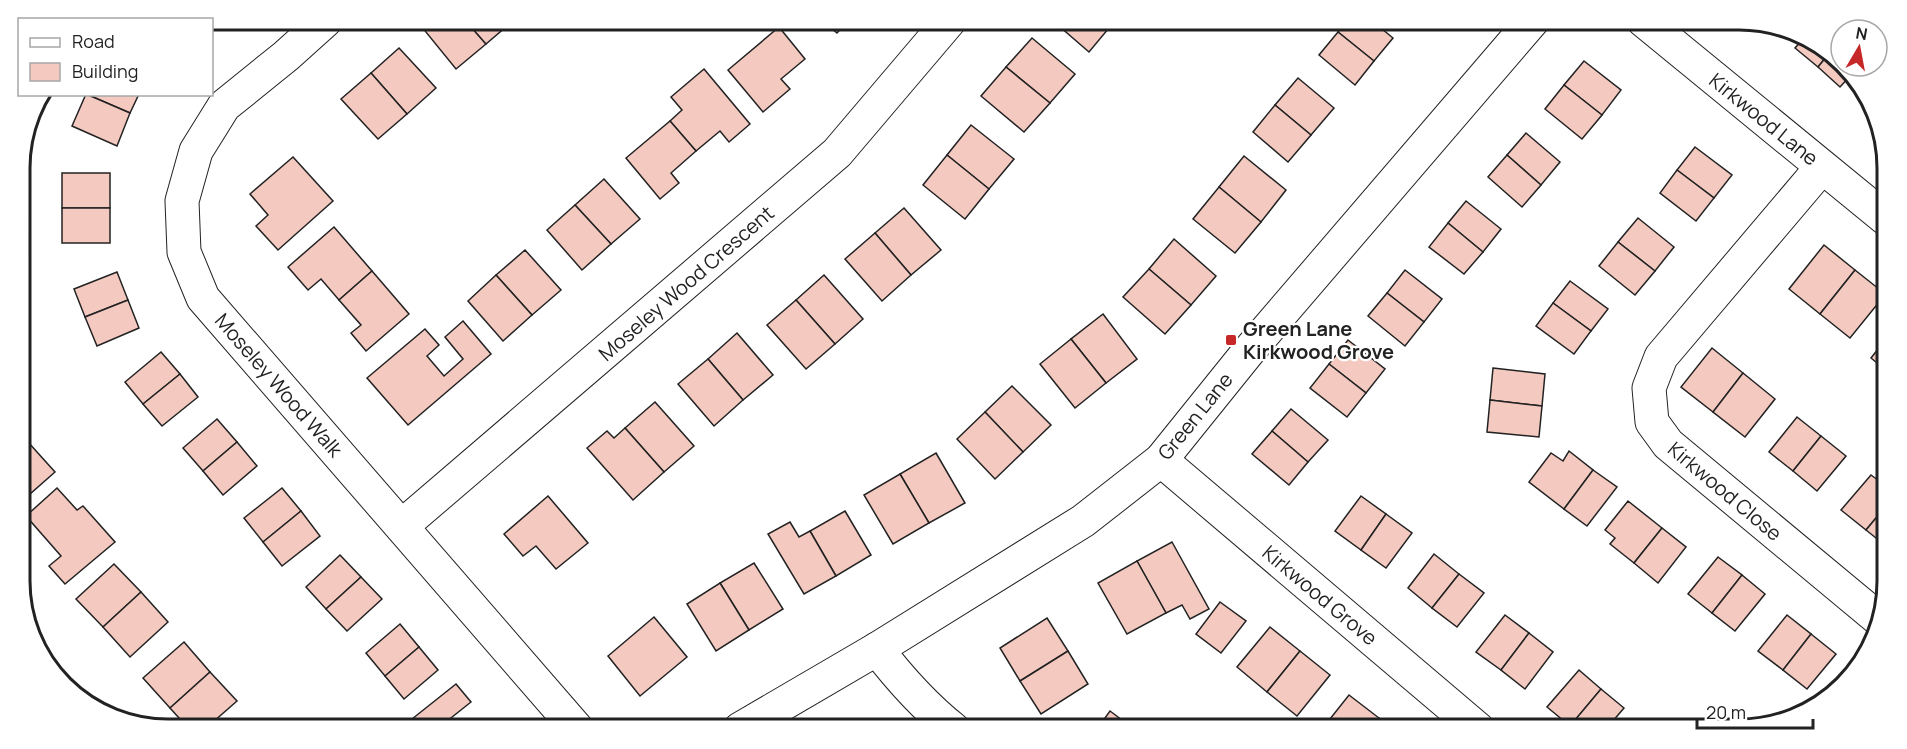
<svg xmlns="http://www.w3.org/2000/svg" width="1907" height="749" font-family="Manrope,sans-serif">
<rect width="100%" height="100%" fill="#fff"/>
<!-- building -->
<g fill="#f3c9c0" stroke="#222" stroke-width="1.5">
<path d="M429 20H465L486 44 456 69 421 26Z"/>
<path d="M465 20H514L486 44Z"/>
<path d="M821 20H849L837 33Z"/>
<path d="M1052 20H1111L1114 22 1089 52Z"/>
<path d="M1347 20H1371L1393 38 1374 61 1338 32Z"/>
<path d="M779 27 805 59 781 79 790 89 763 112 728 70Z"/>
<path d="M1338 32 1374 61 1355 85 1319 55Z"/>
<path d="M1032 38 1075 74 1050 103 1006 67Z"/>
<path d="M1803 39 1827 56 1818 67 1795 48Z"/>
<path d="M399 48 436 88 407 114 371 73Z"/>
<path d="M1827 56 1852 74 1840 87 1818 67Z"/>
<path d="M1584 61 1621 90 1602 115 1564 85Z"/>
<path d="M1006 67 1050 103 1024 132 981 96Z"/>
<path d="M704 69 750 124 729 142 720 131 696 151 670 121 682 110 671 97Z"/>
<path d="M371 73 407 114 378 139 341 99Z"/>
<path d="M1298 78 1334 108 1311 135 1275 105Z"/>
<path d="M1564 85 1602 115 1582 139 1545 109Z"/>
<path d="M86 94H139L130 113Z"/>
<path d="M86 94 130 113 117 146 72 126Z"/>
<path d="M1275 105 1311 135 1288 162 1253 132Z"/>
<path d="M670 121 696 151 671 173 679 183 660 199 626 158Z"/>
<path d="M971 125 1014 159 989 189 947 155Z"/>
<path d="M1526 133 1560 162 1541 185 1507 155Z"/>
<path d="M1695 147 1732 175 1714 198 1677 170Z"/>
<path d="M947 155 989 189 965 219 923 185Z"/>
<path d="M1507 155 1541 185 1522 207 1488 177Z"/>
<path d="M1244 156 1286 190 1261 222 1219 187Z"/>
<path d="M293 157 333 201 278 250 256 226 268 215 250 194Z"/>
<path d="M1677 170 1714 198 1696 221 1660 193Z"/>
<rect x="62" y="173" width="48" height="35"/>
<path d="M604 179 640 219 611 244 575 205Z"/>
<path d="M1219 187 1261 222 1235 253 1193 219Z"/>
<path d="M1466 201 1501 229 1483 252 1448 223Z"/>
<path d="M575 205 611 244 582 270 547 230Z"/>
<rect x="62" y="208" width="48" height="35"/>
<path d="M904 208 941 250 911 275 875 233Z"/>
<path d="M1638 218 1674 247 1655 271 1618 242Z"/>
<path d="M1448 223 1483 252 1464 274 1429 247Z"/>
<path d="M334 227 372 271 339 300 321 279 308 290 288 267Z"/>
<path d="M875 233 911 275 882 301 845 259Z"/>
<path d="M1174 239 1216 276 1191 305 1149 269Z"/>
<path d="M1618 242 1655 271 1635 295 1599 266Z"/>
<path d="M1824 245 1855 270 1820 314 1789 289Z"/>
<path d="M525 250 561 290 532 315 496 275Z"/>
<path d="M1149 269 1191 305 1165 334 1123 297Z"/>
<path d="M1405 270 1442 299 1424 322 1387 293Z"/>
<path d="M1855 270 1884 293V296L1850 338 1820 314Z"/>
<path d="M372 271 409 314 366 351 351 333 361 325 339 300Z"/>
<path d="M117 272 128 300 85 317 74 289Z"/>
<path d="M496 275 532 315 503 341 468 301Z"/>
<path d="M824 275 863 319 835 344 796 300Z"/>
<path d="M1570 281 1608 309 1591 331 1553 303Z"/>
<path d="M1387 293 1424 322 1405 346 1368 316Z"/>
<path d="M128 300 139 328 97 346 85 317Z"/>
<path d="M796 300 835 344 806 369 767 325Z"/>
<path d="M1553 303 1591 331 1574 354 1536 326Z"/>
<path d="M1103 314 1137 359 1106 383 1071 339Z"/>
<path d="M463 321 491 354 408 425 367 378 425 329 439 345 427 356 444 376 463 359 445 337Z"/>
<path d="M737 333 773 375 743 400 708 359Z"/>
<path d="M1071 339 1106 383 1075 408 1040 364Z"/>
<path d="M1348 340 1385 369 1366 393 1329 364Z"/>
<path d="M1883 343V368L1871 358Z"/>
<path d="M1712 348 1743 373 1713 412 1681 387Z"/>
<path d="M161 352 180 374 143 404 125 382Z"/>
<path d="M708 359 743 400 714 426 678 384Z"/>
<path d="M1329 364 1366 393 1347 417 1310 388Z"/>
<path d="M1493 368 1545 374 1542 406 1490 400Z"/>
<path d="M1743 373 1775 399 1745 437 1713 412Z"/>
<path d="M180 374 198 397 162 426 143 404Z"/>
<path d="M1012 386 1051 425 1023 452 985 412Z"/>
<path d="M1490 400 1542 406 1539 437 1487 432Z"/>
<path d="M655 402 694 446 664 472 625 428Z"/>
<path d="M1291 409 1328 440 1308 462 1272 431Z"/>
<path d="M985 412 1023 452 995 479 957 439Z"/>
<path d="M1797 417 1821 436 1793 471 1769 452Z"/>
<path d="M217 419 237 442 203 471 183 448Z"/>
<path d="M625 428 664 472 633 500 587 448 607 431 614 438Z"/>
<path d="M1272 431 1308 462 1289 485 1252 454Z"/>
<path d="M1821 436 1846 456 1817 491 1793 471Z"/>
<path d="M28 442 55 472 22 501 21 448Z"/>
<path d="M237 442 257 466 223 495 203 471Z"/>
<path d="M1569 451 1593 470 1564 509 1529 482 1551 453 1563 461Z"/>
<path d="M936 453 965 503 929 523 900 474Z"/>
<path d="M1593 470 1617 487 1587 526 1564 509Z"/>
<path d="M900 474 929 523 893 544 864 495Z"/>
<path d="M1871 475 1882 483 1881 512 1866 530 1841 510Z"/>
<path d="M57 488 77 510 83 506 115 542 65 584 49 566 61 556 26 516Z"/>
<path d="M282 488 301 511 263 542 244 518Z"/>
<path d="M548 496 588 543 556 569 536 546 523 556 504 534Z"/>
<path d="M1361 496 1386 514 1361 550 1335 531Z"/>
<path d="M1628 501 1662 528 1634 563 1610 544 1615 538 1605 530Z"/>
<path d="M301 511 320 536 282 566 263 542Z"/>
<path d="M845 511 871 555 836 576 810 531Z"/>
<path d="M1881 512V542L1866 530Z"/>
<path d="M1386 514 1412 533 1386 568 1361 550Z"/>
<path d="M790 522 799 537 810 531 836 576 804 594 768 534Z"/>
<path d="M1662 528 1686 547 1658 583 1634 563Z"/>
<path d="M1172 542 1209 609 1190 619 1182 605 1166 613 1137 561Z"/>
<path d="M1434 554 1459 574 1432 608 1408 588Z"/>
<path d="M340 555 361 577 326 609 306 587Z"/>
<path d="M1718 557 1742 575 1712 613 1688 594Z"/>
<path d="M1137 561 1166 613 1127 634 1098 583Z"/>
<path d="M754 563 783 609 749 630 720 583Z"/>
<path d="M114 564 141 592 103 627 76 599Z"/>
<path d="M1459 574 1484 593 1457 627 1432 608Z"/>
<path d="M1742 575 1765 594 1735 631 1712 613Z"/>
<path d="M361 577 382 599 347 631 326 609Z"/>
<path d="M720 583 749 630 716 651 687 604Z"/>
<path d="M141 592 168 622 130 657 103 627Z"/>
<path d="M1220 602 1246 621 1221 653 1196 634Z"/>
<path d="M1505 615 1529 633 1501 670 1476 652Z"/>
<path d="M1787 615 1811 634 1783 670 1758 651Z"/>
<path d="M654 617 687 657 640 696 608 656Z"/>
<path d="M1047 618 1068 651 1020 681 1000 648Z"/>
<path d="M400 624 419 647 385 676 366 653Z"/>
<path d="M1270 627 1300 651 1267 692 1237 667Z"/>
<path d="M1529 633 1553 652 1525 689 1501 670Z"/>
<path d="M1811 634 1836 654 1807 689 1783 670Z"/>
<path d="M184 642 210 672 170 708 143 678Z"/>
<path d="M419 647 438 670 404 699 385 676Z"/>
<path d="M1068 651 1088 684 1041 714 1020 681Z"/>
<path d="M1300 651 1330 675 1297 716 1267 692Z"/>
<path d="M1579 670 1601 689 1570 726 1547 707Z"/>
<path d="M210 672 237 701 205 729H189L170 708Z"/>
<path d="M456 684 471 702 437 729H421L412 719Z"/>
<path d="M1601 689 1624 708 1606 729H1574L1570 726Z"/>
<path d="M1349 695 1379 718 1370 729H1322Z"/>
<path d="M1110 711 1134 729H1097Z"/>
<path d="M1379 718 1394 729H1370Z"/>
</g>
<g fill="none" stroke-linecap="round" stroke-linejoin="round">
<defs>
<g id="minor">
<path d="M326 20 286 56 224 106 196 151 182 201 184 252 203 298 577 729"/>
<path d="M1643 20 1885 218"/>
<path d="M1822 167 1661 357 1649 388 1652 422 1668 444 1880 620"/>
<path d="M1161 460 1478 729"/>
<path d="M402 526 837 153 950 20"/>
<path d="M877 649C900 679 923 705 953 729"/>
<path d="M740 729 877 649 1083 521 1161 460 1248 352 1533 20"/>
</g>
</defs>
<!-- minor casing -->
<use href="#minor" stroke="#222" stroke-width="35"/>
<!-- minor -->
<use href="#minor" stroke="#fff" stroke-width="33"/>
</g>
<!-- markers -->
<rect fill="#c62828" stroke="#fff" stroke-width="2" x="1225" y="334" width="12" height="12" rx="3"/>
<g text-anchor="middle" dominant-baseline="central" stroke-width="4.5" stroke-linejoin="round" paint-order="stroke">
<!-- street labels -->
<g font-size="20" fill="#222" stroke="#fff">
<text transform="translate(1764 119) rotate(39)">Kirkwood Lane</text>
<text transform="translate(686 283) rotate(-41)">Moseley Wood Crescent</text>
<text transform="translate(279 385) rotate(49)">Moseley Wood Walk</text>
<text transform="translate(1195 416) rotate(-51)">Green Lane</text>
<text transform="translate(1725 491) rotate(40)">Kirkwood Close</text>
<text transform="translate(1320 595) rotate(40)">Kirkwood Grove</text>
</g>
<!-- poi labels -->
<g font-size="20" font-weight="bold" fill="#222" stroke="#fff" text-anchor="start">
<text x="1243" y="328">Green Lane<tspan x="1243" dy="23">Kirkwood Grove</tspan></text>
</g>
</g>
<!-- crop -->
<path d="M0 0H1907V749H0ZM168 30H1739A138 138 0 0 1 1877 168V581A138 138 0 0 1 1739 719H168A138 138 0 0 1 30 581V168A138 138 0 0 1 168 30Z" fill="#fff" fill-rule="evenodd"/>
<path fill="none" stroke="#222" stroke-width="3" d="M168 30H1739A138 138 0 0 1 1877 168V581A138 138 0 0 1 1739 719H168A138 138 0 0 1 30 581V168A138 138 0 0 1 168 30Z"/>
<!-- legend -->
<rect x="18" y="18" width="195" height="78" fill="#ffffff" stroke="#a7a7a7" stroke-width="1.5"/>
<rect x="30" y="38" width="30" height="9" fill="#ffffff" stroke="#a7a7a7" stroke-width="1.5"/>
<text x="72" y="48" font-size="18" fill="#222222">Road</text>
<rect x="30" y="63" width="30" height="18" fill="#f3c9c0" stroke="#a7a7a7" stroke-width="1.5"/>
<text x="72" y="78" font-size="18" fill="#222222">Building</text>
<!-- north arrow -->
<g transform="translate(1859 48) rotate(10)"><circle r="28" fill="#ffffff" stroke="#a7a7a7" stroke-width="1.5"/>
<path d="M0-4.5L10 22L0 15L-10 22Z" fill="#c62828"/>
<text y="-9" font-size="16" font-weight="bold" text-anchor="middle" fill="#222222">N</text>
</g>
<!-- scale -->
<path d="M1697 719v9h116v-9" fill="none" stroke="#222222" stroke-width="3"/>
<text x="1706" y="719" font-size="18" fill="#222222" stroke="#ffffff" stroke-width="4.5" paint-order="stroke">20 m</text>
</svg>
